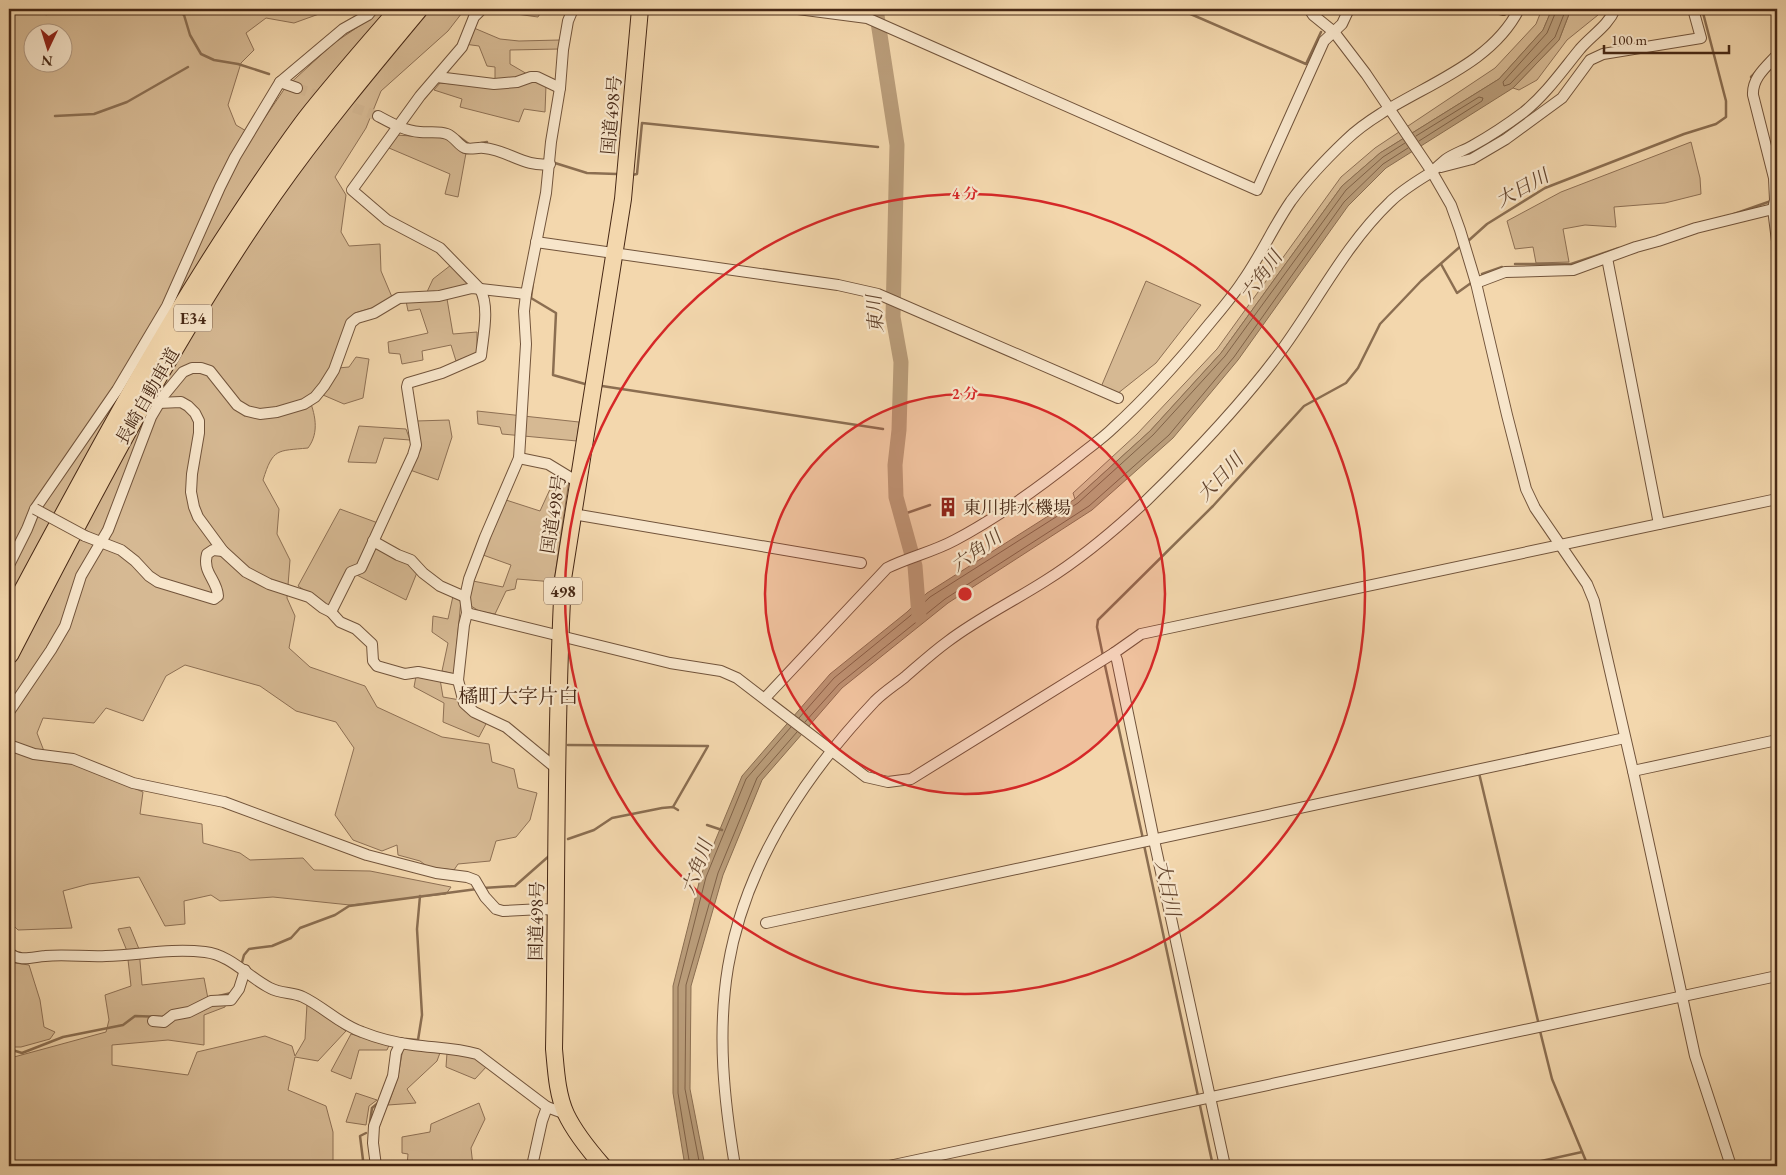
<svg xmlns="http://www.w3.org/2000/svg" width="1786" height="1175" font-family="'EB Garamond','Noto Serif JP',serif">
<rect width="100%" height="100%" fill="#f3d7ad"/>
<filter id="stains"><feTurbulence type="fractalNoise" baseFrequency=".004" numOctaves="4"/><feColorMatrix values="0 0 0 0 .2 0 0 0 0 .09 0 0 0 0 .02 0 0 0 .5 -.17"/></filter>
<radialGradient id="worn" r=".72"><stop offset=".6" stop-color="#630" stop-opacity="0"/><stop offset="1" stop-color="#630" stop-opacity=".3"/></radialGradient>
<!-- green -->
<g fill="#d6b993" stroke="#8e7054" fill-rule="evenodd">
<path d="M9 9H323L319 14 294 23 266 18 246 33 254 50 241 63 228 105 236 125 253 135 285 88 334 43 374 16 376 9H465L448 31 381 91 366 128 335 177 346 195 341 232 349 246 380 244 381 271 392 297 375 307 355 313 346 324 331 369 323 382 308 396C315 413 320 432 308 448 277 451 273 448 263 480L279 509 277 534 290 560 287 598 295 616 289 648 310 667 365 686 377 707 442 737 489 744 492 762 514 769 518 788 537 793 530 820 516 837 496 841 490 861 458 864 454 870 428 867 420 861 398 855 397 845 382 851 353 840 335 815 354 748 336 722 296 711 260 686 185 665 166 676 143 721 106 708 94 723 43 718 37 733 44 751 143 792 140 814 202 824 203 843 240 853 250 860 303 858 314 870 370 871 451 887 446 894 350 905 273 897 220 901 211 895 184 901 185 924 165 926 139 877 89 884 63 891 72 928 18 930 9 921ZM32 32H62V62H32Z"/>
<path d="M510 9H543L538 17 509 13Z"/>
<path d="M1542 9H1552L1543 30 1499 79 1380 153 1342 186 1221 353 1150 431 1075 499 1073 493 1137 434 1217 349 1341 177 1375 148 1495 68 1536 24Z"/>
<path d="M1571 9H1599L1598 15 1567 40 1537 80 1519 90 1513 88 1559 40Z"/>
<path d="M474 28 500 39 519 41 560 40V49L510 50V64L546 85 545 112 524 109 519 122 460 107 462 99 434 90 440 83 495 87V67L487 66 479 46 464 44Z"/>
<path d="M395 135 448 138 466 153 458 197 445 194 450 174 389 148Z"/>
<path d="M1691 142 1700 178 1701 194 1665 203 1614 207 1616 227 1585 225 1563 229 1569 262 1536 263 1533 247 1515 249 1507 221 1561 192Z"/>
<path d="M451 265 470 285 446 293 453 334 477 332V353L456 361 451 345 422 351 423 360 402 364 400 354 389 353 388 342 428 333 420 309 408 311 405 296 426 294 433 279Z"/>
<path d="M1146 281 1201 305 1156 363 1117 394 1101 387Z"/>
<path d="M356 357 369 359 363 398 344 404 323 395 338 368 349 367Z"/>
<path d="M477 411 579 422 577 441 502 434 500 427 478 424Z"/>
<path d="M449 420 452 437 438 480 410 470 421 449 416 421Z"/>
<path d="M359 426 406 429 410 440 384 438 376 463 348 462Z"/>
<path d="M557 474 569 480 554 582 517 579 515 589 506 591 495 614 479 611 468 604 473 581 503 587 511 565 483 555 506 500 540 511Z"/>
<path d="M340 509 378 523 370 542 418 570 406 600 349 571 331 608 298 586Z"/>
<path d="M453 596 461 600 454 674 442 671 448 643 432 632 433 616 448 619Z"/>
<path d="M416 676 440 679 443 697 460 700 487 722 479 737 443 722 444 703 414 687Z"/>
<path d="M130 927 139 949 142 985 204 978 209 1004 226 1003 225 1007 204 1015V1045L168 1040 112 1045V1065L188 1075 197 1052 265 1036 292 1046 295 1056 305 1039 307 1004 346 1031 318 1061 295 1057 288 1090 326 1106 333 1132V1166H9V1057H14L106 1032 109 1020 105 995 131 986 127 951 118 929Z"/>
<path d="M9 958 15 963 29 965 40 1000 44 1027 55 1032 50 1039 21 1047H13L9 1012Z"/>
<path d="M351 1034 390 1043 387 1050H359L351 1079 331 1071Z"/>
<path d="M403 1048 441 1050 437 1061 407 1089 416 1103 388 1105 398 1077Z"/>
<path d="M447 1053 471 1056 487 1066 475 1079 446 1067Z"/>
<path d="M356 1093 377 1100 369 1106 366 1125 346 1122Z"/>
<path d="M479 1103 485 1119 471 1148 473 1166H407L408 1154 402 1153V1137L430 1132 431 1124Z"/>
</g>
<!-- water -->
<path fill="#b99c79" stroke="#8b6e51" d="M1552 9H1571L1559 40 1513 88 1386 168 1348 206 1238 360 1173 438 1092 510 948 603 842 688 762 780 723 875 691 986 690 1089 705 1166H685L673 1093V986L701 875 742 776 830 674 907 612 927 593 1075 499 1150 431 1221 353 1342 186 1380 153 1499 79 1543 30Z"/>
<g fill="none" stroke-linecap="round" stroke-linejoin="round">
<!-- shore -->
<g stroke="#806247" stroke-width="1">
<path d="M1557 9 1547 33 1503 82 1504 86 1510 84 1555 37 1566 9"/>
<path d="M1416 136 1479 97 1483 98 1482 101 1419 141"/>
<path d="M799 718 834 678 910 616 930 597 1078 503 1153 435 1225 356 1346 190 1383 157 1405 143"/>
<path d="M805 722 839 684 945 599 1089 506 1169 435 1234 357 1344 202 1383 164 1408 148"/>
<path d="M690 1166 678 1093V987L706 877 746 779 791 727"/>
<path d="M700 1166 685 1089 686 985 718 873 757 778 797 732"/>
</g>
<!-- stream -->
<g stroke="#8b6e51" stroke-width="2.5">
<path d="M176 9 184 15 190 35 201 54 214 60 238 64 269 74"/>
<path d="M1179 9 1306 64 1321 32"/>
<path d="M1763 9 1766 13"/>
<path d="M46 14 70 9"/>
<path d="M1774 25 1777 31"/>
<path d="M1751 77 1756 72"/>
<path d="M55 116 94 114 127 102 188 67"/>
<path d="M458 136 470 145"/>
<path d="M481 143 487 142"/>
<path d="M555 163 587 173 617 174"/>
<path d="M632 175 637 174 642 123 878 147"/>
<path d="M1734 214 1771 201"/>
<path d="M1467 242 1487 224 1545 188 1684 134 1716 124 1726 117V101L1702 9"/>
<path d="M1774 243 1777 260"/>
<path d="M1441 264 1457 293 1471 283"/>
<path d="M1515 264H1571L1619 248"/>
<path d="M1482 274 1502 267"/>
<path d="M533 282 531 298 556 313 553 375 585 384"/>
<path d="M602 386 883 429"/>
<path d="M901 515 930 505"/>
<path d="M1103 656 1097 627 1098 620 1213 506 1304 406 1346 383 1358 368 1380 324 1421 281 1462 245"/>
<path d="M1104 661 1143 839"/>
<path d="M568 745 708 746 673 807"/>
<path d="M1479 773 1538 1021"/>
<path d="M707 825 722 830"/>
<path d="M568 839 594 830 612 818 662 808 673 807 678 810"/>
<path d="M1144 845 1198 1096"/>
<path d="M483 888 515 886 549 856"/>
<path d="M241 966 244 955 249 949 272 946 291 938 300 928 335 915 349 906 477 889"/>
<path d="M219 996 231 993"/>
<path d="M1540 1031 1552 1079 1588 1166"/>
<path d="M406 1039 418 1040 422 1015 417 929 420 896"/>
<path d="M9 1049 22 1053 63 1037 123 1025 135 1016 164 1017"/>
<path d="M1199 1101 1213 1166"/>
<path d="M370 1122 372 1108 378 1103"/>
<path d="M359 1166 363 1160 360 1136 366 1133"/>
<path d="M1518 1166 1582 1152"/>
</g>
<!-- river -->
<path stroke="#b99c79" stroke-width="15" d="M876 9 897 145 893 317 901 362 899 430 895 465 896 497 915 566 919 616"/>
<!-- minor-tunnel -->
<path stroke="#d1b48f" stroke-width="10" stroke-dasharray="10 5" stroke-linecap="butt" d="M297 88 378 116"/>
<defs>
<g id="minor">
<path d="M798 9 867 18 1257 190 1324 41 1342 24 1349 9"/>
<path d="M1309 9 1313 15 1334 32 1366 74 1432 172 1451 205 1460 230 1476 283 1507 415 1526 489 1535 508 1587 584 1594 601 1633 771 1695 1056 1731 1166"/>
<path d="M1499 9 1503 10"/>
<path d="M1777 55C1766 67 1752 78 1753 95L1774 178 1775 200 1773 209 1777 241"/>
<path d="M437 77 494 84 517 82 531 77H537L560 88"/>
<path d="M280 82 297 88"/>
<path d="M378 116C391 123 405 131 420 132 429 133 439 131 447 134 455 137 458 145 465 148 472 150 477 147 484 148 508 150 525 168 550 164"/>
<path d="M1441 167 1472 159 1506 139 1562 98 1590 60 1603 54 1701 38 1693 9"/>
<path d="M536 242 838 285 878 294 1118 398"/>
<path d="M1607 258 1659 524"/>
<path d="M1476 283 1505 272 1573 270 1636 247 1658 241 1696 228 1773 209"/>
<path d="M158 403 181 402 188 406 195 413 199 421V433L192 474 191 492 194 507 198 517 223 551 246 572 269 584 309 597 323 608 331 612 340 622 356 629 372 644 373 661 377 666 405 674 418 672 458 680"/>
<path d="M519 458 548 464 571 478 579 481"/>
<path d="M573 514 861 563"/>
<path d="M85 536 121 550 135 561 149 576 158 582 214 599 218 596C217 579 202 573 207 554L213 550 223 551"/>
<path d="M373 541 398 555 411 560 423 573 440 586 465 597"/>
<path d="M9 565 27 529 35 509 117 390 167 306 220 187 235 157 280 82 343 29 368 15 373 9"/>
<path d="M331 612 351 572 361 568 413 455 416 445 407 387 408 383 442 373 481 356C483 336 490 307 480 289L440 248 387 220 352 190 420 96 462 47 474 17 482 9"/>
<path d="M467 613 670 663 721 671 737 678 866 777 888 782 911 779 1114 653 1141 634 1777 499"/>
<path d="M1114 653 1117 660 1154 840 1225 1166"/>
<path d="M765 698 887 568C909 557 933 552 955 540 999 517 1041 486 1080 455 1091 446 1103 438 1113 428 1148 396 1180 360 1210 323 1221 310 1232 297 1242 282 1260 257 1273 227 1291 201 1307 179 1326 159 1346 140 1397 91 1486 75 1519 9"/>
<path d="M9 712 51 650 65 626 81 576 108 530 151 417 164 395 183 372 192 368H201L210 371 237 405 247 411 260 414 277 412 304 404 315 397 324 386 334 370 351 323 357 318 374 313 399 298 439 296 472 288 526 294"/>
<path d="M9 745 34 754 73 759 133 783 224 802 367 855 436 873 467 877 475 880 485 897 496 909 503 911 542 909 557 910"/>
<path d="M557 769 506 727 474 712 464 703 458 680 464 625 467 613 465 597 469 579 485 537 519 458 526 344 524 311 526 294 546 193 551 142 560 88 563 50 568 21 573 9"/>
<path d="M1633 771 1777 740"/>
<path d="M766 923 1625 738"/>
<path d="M9 953C20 962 32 957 45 956 65 954 86 957 106 956 140 955 170 948 205 952 231 955 248 977 270 988 281 994 293 992 303 997 324 1007 339 1024 362 1032 377 1038 397 1043 413 1045 435 1048 456 1048 477 1054L547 1107 566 1114"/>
<path d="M153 1021 164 1022 173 1015 189 1012 211 1001 231 1000 239 989 245 970"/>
<path d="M376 1166 373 1143 374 1126 393 1076 396 1053 401 1043"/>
<path d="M532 1166 542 1121 547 1107"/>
<path d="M735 1166C724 1100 717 1034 728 967 745 865 805 775 875 701 884 692 895 685 905 677 919 665 932 653 947 642 977 619 1012 602 1045 581 1082 558 1115 530 1147 500 1195 453 1241 405 1281 351 1317 302 1345 245 1390 202 1401 191 1414 183 1427 175 1434 171 1439 165 1445 160 1453 154 1463 151 1472 146 1490 136 1508 124 1524 112 1546 94 1562 71 1580 49 1592 35 1608 26 1615 9"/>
<path d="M889 1166 1777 976"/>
</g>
<path id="trunk" d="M603 1166C589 1150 575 1133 566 1114 557 1094 556 1070 554 1049 557 892 555 736 563 579L623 199 640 9"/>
<g id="motorway">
<path d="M9 618C81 484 152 349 236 222 259 187 282 152 307 119 337 81 369 45 400 9"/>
<path d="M9 654C90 497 171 339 273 193 318 129 368 69 418 9"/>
</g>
</defs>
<!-- minor casing -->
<use href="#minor" stroke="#72543b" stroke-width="12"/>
<!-- trunk casing -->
<use href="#trunk" stroke="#472815" stroke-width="18"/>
<!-- motorway casing -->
<use href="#motorway" stroke="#472815" stroke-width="21"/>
<!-- minor -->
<use href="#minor" stroke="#f7e5ca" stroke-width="10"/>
<!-- trunk -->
<use href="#trunk" stroke="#f3d7ad" stroke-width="16"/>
<!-- motorway -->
<use href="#motorway" stroke="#f3d7ad" stroke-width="19"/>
<defs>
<path id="minor-bridge" d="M35 509 85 536"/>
</defs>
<!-- minor-bridge casing -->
<use href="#minor-bridge" stroke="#72543b" stroke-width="12" stroke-linecap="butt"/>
<!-- minor-bridge -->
<use href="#minor-bridge" stroke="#f7e5ca" stroke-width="10"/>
</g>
<!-- distance rings -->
<circle cx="965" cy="594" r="200" fill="#d62828" fill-opacity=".12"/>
<g fill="none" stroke="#d62828" stroke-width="2.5">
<circle cx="965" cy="594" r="200"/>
<circle cx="965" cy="594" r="400"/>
</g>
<!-- icons -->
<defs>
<symbol id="building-bare" viewBox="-9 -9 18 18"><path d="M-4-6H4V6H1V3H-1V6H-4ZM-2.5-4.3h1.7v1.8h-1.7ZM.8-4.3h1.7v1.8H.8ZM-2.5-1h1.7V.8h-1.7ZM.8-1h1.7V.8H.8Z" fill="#8f2418" stroke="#f7e5ca" stroke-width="2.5" paint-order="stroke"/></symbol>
</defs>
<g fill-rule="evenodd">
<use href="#building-bare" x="934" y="493" width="28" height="28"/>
</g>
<g text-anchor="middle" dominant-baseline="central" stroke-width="4.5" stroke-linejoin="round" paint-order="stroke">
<!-- shield labels -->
<g fill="#f7e5ca" stroke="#7c614b" stroke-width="1">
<rect x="174" y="304.5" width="38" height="27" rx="4"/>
<rect x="544" y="577.5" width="38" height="27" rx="4"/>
</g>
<g font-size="16" font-weight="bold" fill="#472815">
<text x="193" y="318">E34</text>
<text x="563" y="591">498</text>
</g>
<!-- street labels -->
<g font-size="18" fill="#472815" stroke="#f7e5ca">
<text transform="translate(611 115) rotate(-85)">国道498号</text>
<text transform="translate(147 396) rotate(-60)">長崎自動車道</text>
<text transform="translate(553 514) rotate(-81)">国道498号</text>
<text transform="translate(536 921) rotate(-89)">国道498号</text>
</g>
<!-- poi labels -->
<g font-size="18" fill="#472815" stroke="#f7e5ca" text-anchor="start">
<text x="963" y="507">東川排水機場</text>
</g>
<!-- water labels -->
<g font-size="19" font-style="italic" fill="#64452e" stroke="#f7e5ca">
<text transform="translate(1522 188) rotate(-29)">大日川</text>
<text transform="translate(1261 276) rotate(-54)">六角川</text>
<text transform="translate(875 314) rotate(-94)">東川</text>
<text transform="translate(1220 477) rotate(-47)">大日川</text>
<text transform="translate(976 551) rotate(-36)">六角川</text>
<text transform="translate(697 867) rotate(-71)">六角川</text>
<text transform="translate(1168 888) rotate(78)">大日川</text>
</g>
<!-- quarter labels -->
<g font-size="20" fill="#472815" stroke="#f7e5ca">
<text x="518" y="696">橘町大字片白</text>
</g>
</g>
<circle cx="965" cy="594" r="8" fill="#d62828" stroke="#f7e5ca" stroke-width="2.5"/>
<g font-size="15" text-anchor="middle" font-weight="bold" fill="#d62828" stroke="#f7e5ca" stroke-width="4.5" stroke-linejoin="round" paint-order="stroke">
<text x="965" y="199">4 分</text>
<text x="965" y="399">2 分</text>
</g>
<!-- margin -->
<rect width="1786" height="1175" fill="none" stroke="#f3d7ad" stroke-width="30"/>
<rect x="10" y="10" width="1766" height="1155" fill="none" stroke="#472815" stroke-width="2.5"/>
<rect x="15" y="15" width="1756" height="1145" fill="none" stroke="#472815"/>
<!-- north arrow -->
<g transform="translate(48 48) rotate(184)"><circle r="24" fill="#f7e5ca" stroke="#b19982"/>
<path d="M0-4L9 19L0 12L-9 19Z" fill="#8f2418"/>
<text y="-8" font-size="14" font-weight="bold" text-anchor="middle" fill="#472815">N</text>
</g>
<!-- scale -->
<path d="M1604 45v8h125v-8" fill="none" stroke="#472815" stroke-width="2.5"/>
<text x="1611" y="45" font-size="15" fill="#472815" stroke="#f7e5ca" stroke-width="4" paint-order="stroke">100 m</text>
<rect width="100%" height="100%" filter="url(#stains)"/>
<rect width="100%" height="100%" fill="url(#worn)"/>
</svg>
